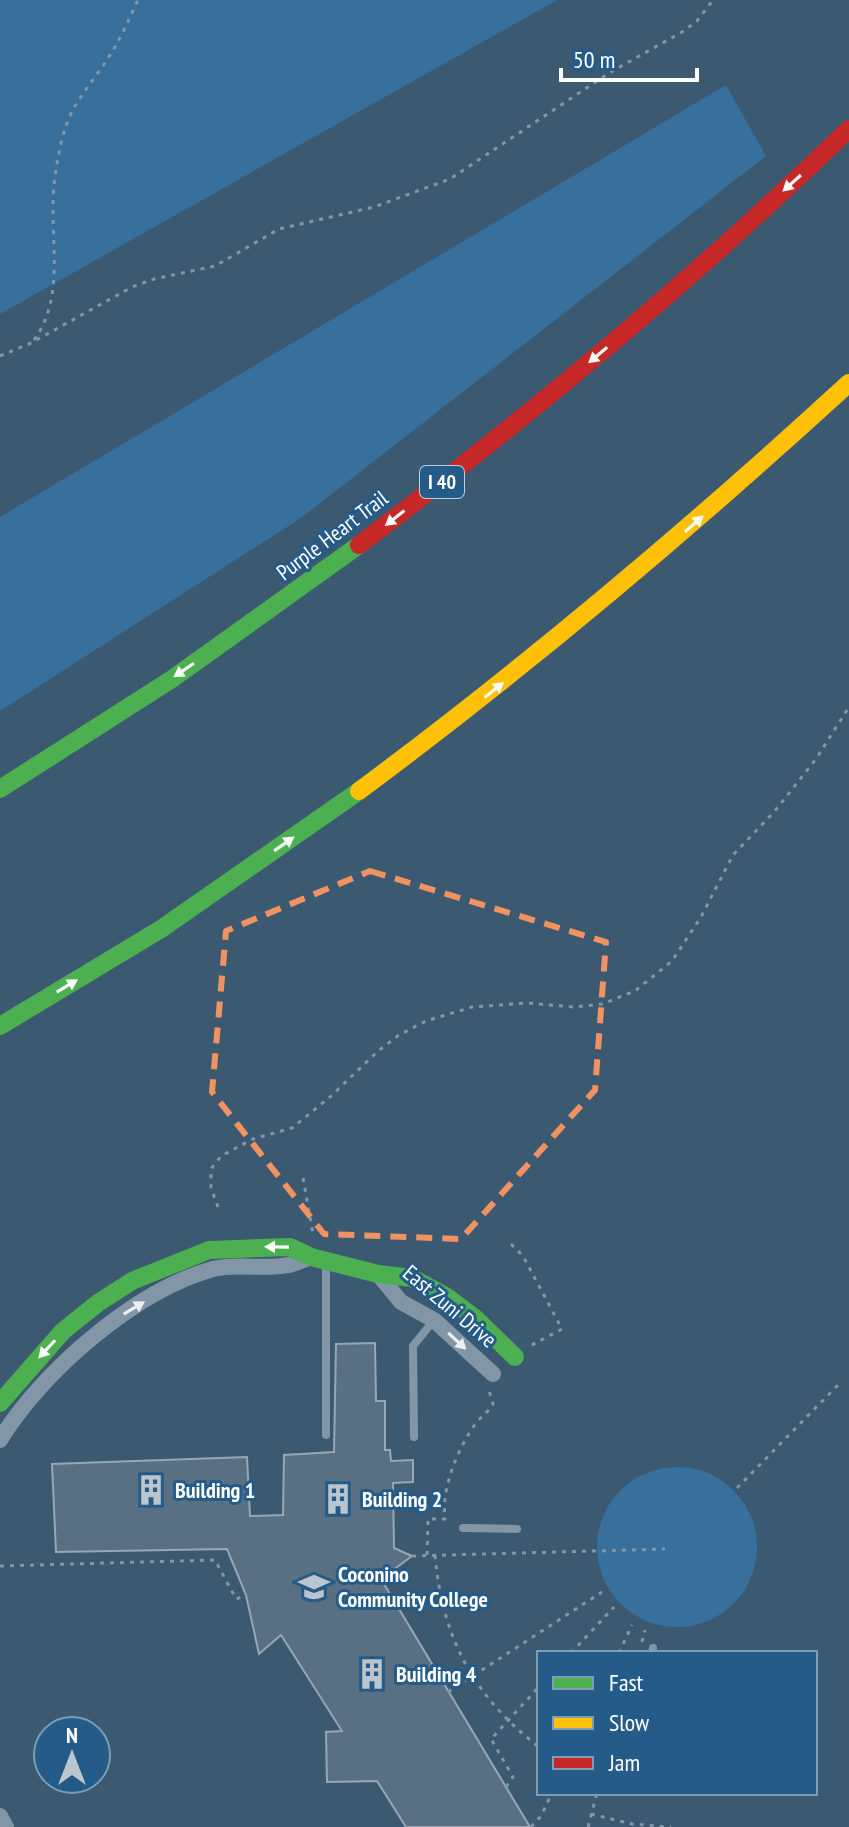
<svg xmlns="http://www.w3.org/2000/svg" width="849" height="1827" font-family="'PT Sans Narrow',sans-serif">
<rect width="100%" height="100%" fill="#3c5972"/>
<!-- green -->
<g fill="#37709d">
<path d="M0 0H557L0 314Z"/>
<path d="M726 85 766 156 301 518 0 711V517Z"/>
<circle cx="677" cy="1547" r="80"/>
</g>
<!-- building -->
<path fill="#597084" stroke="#96a7b5" stroke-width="2" d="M375 1343 376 1401H385V1450H390L391 1461 413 1460V1482L393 1483 394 1548 412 1556 381 1579 530 1827H406L377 1781 327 1782 326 1732 342 1731 281 1635 259 1654 246 1595 227 1549 56 1552 52 1464 247 1457 250 1516 283 1515 284 1455 334 1452 336 1344Z"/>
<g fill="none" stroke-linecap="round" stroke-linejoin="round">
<!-- path -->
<g stroke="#8396a7" stroke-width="3" stroke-dasharray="4 6" stroke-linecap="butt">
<path d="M34 340C68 294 47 231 55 177 58 154 63 127 75 106 85 89 99 73 110 55 121 38 129 19 138 0"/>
<path d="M0 356 31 343 132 287 154 279 215 266 279 229 374 207 450 179 609 73 682 32 697 21 713 0"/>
<path d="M303 1178 313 1234"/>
<path d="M218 1207 211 1188V1169L221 1156 253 1139 292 1128 330 1097 378 1051 399 1035 426 1021 472 1007 526 1003 574 1007 602 1004 635 991 672 961 701 917 733 855 774 812 816 759 849 707"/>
<path d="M511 1244 523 1256 562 1329 530 1346"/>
<path d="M737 1488 838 1385"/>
<path d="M427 1555 428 1519H445C441 1488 458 1448 476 1423 482 1416 488 1412 493 1404L489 1390"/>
<path d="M435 1555C442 1637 473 1696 539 1747"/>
<path d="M412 1556 665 1549"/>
<path d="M0 1566 215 1560 236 1599 246 1595"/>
<path d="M642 1642 645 1630"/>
<path d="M571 1653 614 1607"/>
<path d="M619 1653 632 1625"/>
<path d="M448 1692 602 1592"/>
<path d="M506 1787 513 1777 491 1739 539 1687"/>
<path d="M591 1814 632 1824 671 1827"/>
<path d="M531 1827 541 1816 552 1793"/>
<path d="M588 1827 597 1793"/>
</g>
<!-- lane -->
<g stroke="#8396a7" stroke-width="8">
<path d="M326 1263V1435"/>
<path d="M414 1437 413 1346 434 1320"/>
<path d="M463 1528 517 1529"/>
<path d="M652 1653 653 1648"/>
</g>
<!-- street -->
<g stroke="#8396a7" stroke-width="16">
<path d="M378 1274 401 1302 434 1320 493 1374"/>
<path d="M0 1440C41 1372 136 1290 213 1269 237 1263 264 1270 288 1265 295 1264 303 1260 311 1257"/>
<path d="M0 1816 6 1827"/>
</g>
<!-- fast -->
<g stroke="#4caf50" stroke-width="18">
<path d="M0 789 172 679 359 545"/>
<path d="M0 1026 161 929 359 791"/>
<path d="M0 1403 63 1331 98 1303 132 1281 209 1250 290 1247 311 1257 378 1274 412 1278 447 1297 476 1319 515 1357"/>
</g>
<!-- slow -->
<path stroke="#ffc107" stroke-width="18" d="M359 791C530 664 692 527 849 383"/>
<!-- jam -->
<path stroke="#c62828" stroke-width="18" d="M359 545C530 416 695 278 849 129"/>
</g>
<!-- one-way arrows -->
<defs><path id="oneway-solid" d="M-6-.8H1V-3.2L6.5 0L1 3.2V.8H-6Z" transform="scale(2)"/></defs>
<g fill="#f6fbf6">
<use href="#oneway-solid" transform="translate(792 183) rotate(138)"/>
<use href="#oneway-solid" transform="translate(598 355) rotate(140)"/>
<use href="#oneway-solid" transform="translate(395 518) rotate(142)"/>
<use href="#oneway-solid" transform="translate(694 524) rotate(-41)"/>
<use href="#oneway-solid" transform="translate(184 670) rotate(146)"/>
<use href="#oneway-solid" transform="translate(494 690) rotate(-38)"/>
<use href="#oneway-solid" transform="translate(284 844) rotate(-35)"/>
<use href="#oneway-solid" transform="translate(67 986) rotate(-31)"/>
<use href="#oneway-solid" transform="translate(277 1247) rotate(-179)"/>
<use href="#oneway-solid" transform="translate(47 1349) rotate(133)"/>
</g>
<g fill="#eceff2">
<use href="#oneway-solid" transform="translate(134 1308) rotate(-31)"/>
<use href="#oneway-solid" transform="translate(457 1341) rotate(43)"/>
</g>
<!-- marked area -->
<path fill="none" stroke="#f09361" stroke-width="6" stroke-dasharray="16 10" stroke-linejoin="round" d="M370 871 606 942 595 1090 461 1239 324 1234 212 1092 226 931Z"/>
<!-- icons -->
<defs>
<symbol id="building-bare" viewBox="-9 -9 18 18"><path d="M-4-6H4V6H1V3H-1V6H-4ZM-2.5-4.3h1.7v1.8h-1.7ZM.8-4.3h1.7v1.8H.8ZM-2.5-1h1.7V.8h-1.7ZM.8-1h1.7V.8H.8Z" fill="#bbc5ce" stroke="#255b89" stroke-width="2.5" paint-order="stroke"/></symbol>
<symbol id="university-bare" viewBox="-9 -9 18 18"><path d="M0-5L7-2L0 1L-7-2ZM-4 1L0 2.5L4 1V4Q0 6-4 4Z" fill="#bbc5ce" stroke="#255b89" stroke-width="2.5" paint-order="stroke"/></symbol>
</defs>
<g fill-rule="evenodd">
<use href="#building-bare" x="129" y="1468" width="44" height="44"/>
<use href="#building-bare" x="316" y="1477" width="44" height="44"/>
<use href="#university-bare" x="292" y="1565" width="44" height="44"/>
<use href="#building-bare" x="350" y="1652" width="44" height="44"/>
</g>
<g text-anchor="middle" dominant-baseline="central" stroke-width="6" stroke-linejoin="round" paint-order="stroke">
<!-- shield labels -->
<rect fill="#255b89" stroke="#becedc" stroke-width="2" x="420" y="466" width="44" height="32" rx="6"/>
<g font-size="20" font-weight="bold" fill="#fff">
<text x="442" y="482">I 40</text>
</g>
<!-- street labels -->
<g font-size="22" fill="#fff" stroke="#255b89">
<text transform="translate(332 535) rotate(-37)">Purple Heart Trail</text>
<text transform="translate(450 1306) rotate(40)">East Zuni Drive</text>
</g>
<!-- poi labels -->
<g font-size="22" font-weight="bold" fill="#fff" stroke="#255b89" text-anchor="start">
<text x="175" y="1490">Building 1</text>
<text x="362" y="1499">Building 2</text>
<text x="338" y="1574">Coconino<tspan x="338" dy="25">Community College</tspan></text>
<text x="396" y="1674">Building 4</text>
</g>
</g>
<!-- legend -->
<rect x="537" y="1651" width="280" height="144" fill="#255b89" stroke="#7c9db8" stroke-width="2"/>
<rect x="553" y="1677" width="40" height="12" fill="#4caf50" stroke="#7c9db8" stroke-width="2"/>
<text x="609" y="1691" font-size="24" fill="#ffffff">Fast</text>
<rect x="553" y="1717" width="40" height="12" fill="#ffc107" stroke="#7c9db8" stroke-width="2"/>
<text x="609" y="1731" font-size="24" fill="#ffffff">Slow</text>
<rect x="553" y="1757" width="40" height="12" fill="#c62828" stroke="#7c9db8" stroke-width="2"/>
<text x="609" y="1771" font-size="24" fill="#ffffff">Jam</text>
<!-- north arrow -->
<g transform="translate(72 1755)"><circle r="38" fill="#255b89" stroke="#7c9db8" stroke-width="2"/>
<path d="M0-6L14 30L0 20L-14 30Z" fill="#bbc5ce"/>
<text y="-12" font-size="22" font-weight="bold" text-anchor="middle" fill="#ffffff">N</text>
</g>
<!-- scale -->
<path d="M561 68v12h136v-12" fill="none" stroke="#ffffff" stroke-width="4"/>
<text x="573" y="68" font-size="24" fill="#ffffff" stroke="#255b89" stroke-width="6" paint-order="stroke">50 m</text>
</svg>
